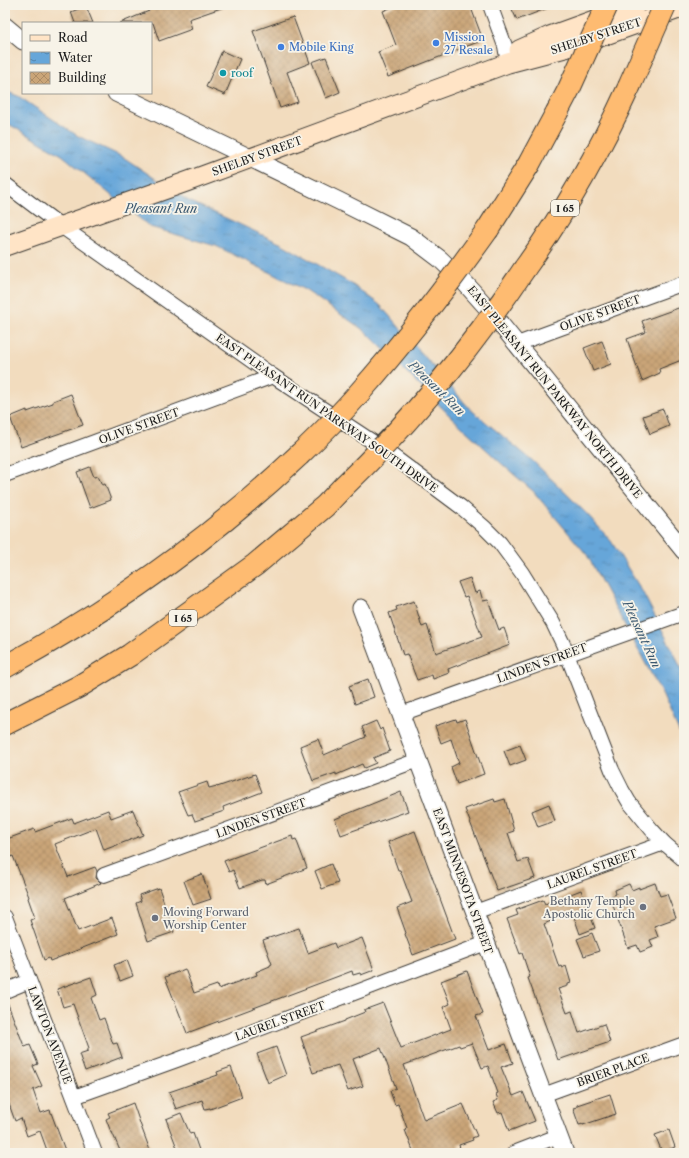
<svg xmlns="http://www.w3.org/2000/svg" width="689" height="1158" font-family="'Libre Caslon Text',serif">
<defs>
<pattern id="water-ripples" width="26" height="14" patternUnits="userSpaceOnUse"><rect width="26" height="14" fill="#66a6d9"/><path d="M2 4q2-2 4 0t4 0M15 11q2-2 4 0t4 0" fill="none" stroke="#5386af"/></pattern>
<pattern id="building-cross-hatch" width="8" height="8" patternUnits="userSpaceOnUse"><rect width="8" height="8" fill="#caa578"/><path d="M0 0l8 8M0 8l8-8" fill="none" stroke="#ad8d67"/></pattern>
</defs>
<rect width="100%" height="100%" fill="#f7f3e8"/>
<filter id="ink" filterUnits="userSpaceOnUse"><feTurbulence type="fractalNoise" baseFrequency=".025" numOctaves="2"/><feDisplacementMap in="SourceGraphic" scale="8" xChannelSelector="R" yChannelSelector="G"/><feConvolveMatrix kernelMatrix="1 2 1 2 8 2 1 2 1" color-interpolation-filters="sRGB"/></filter>
<filter id="wash" filterUnits="userSpaceOnUse"><feTurbulence type="fractalNoise" baseFrequency=".012" numOctaves="4" result="noise"/><feDisplacementMap in="SourceGraphic" scale="16" xChannelSelector="R" yChannelSelector="G"/><feGaussianBlur stdDeviation="0.9" result="paint"/><feColorMatrix in="noise" values="0 0 0 0 0 0 0 0 0 0 0 0 0 0 0 0 0 1.4 0 .05"/><feComposite in="paint" operator="in"/></filter>
<g filter="url(#wash)">
<rect width="100%" height="100%" fill="#f2dcbe"/>
<!-- water -->
<path fill="url(#water-ripples)" stroke="#41617a" d="M5 91 18 96 78 136 123 157 187 200 282 244 350 283 380 305 470 409 533 461 587 514 611 541 642 591 675 655 684 676V743L662 694 587 555 533 491 503 465 447 413 365 331 305 290 216 246 150 227 62 155 5 122Z"/>
<g id="blocks">
<!-- building -->
<g fill="url(#building-cross-hatch)">
<path d="M147 5H223L224 7 189 19 192 29 159 41 153 23H120L149 11Z"/>
<path d="M397 5H470L483 40 388 77 378 52 396 45 383 11Z"/>
<path d="M510 5H553V6L517 20Z"/>
<path d="M86 6 93 23H75L71 12Z"/>
<path d="M293 17 310 63 287 72 298 102 280 108 253 31Z"/>
<path d="M222 51 240 59 225 95 206 87Z"/>
<path d="M326 57 340 92 326 98 312 62Z"/>
<path d="M684 306V359L659 369 660 373 642 381 627 339 646 332 642 321Z"/>
<path d="M602 341 611 364 593 371 584 348Z"/>
<path d="M71 394 83 425 21 447 10 417 27 410V412L53 403V401Z"/>
<path d="M663 409 669 426 650 434 643 416Z"/>
<path d="M90 467 94 477 98 476 102 485 105 484 111 500 90 508 77 472Z"/>
<path d="M470 578 475 593 480 591 483 601 488 600 499 630 504 628 510 645 448 669 449 673 433 679 432 675 417 680 407 654 403 655 389 613 397 610 396 607 414 601 422 627 427 625 436 653 482 637 467 596 464 597 458 582Z"/>
<path d="M368 679 374 697 355 704 349 686Z"/>
<path d="M456 719 457 722 465 719 484 774 457 784 451 767 459 763 451 739 441 743 435 726Z"/>
<path d="M376 721 380 730 382 728 390 751 373 758 376 763 364 768 362 764 336 775V773L313 781 300 746 318 739 324 755 366 737 362 727Z"/>
<path d="M520 745 526 760 510 766 504 751Z"/>
<path d="M255 774 262 792 223 807 224 811 195 821 192 814 188 815 178 792 207 782 209 788 217 786V787Z"/>
<path d="M401 792 408 811 341 835 335 819Z"/>
<path d="M494 799 495 802 505 799 514 831 508 833 518 862 528 859 535 878 497 891 465 809Z"/>
<path d="M549 804 555 821 538 827 532 811Z"/>
<path d="M108 810 111 818 133 810 143 835 104 850 96 828 55 844 68 877 95 867 97 871 96 878 101 883 65 898 78 931 112 918 118 934 50 961 49 958 44 960 30 920 35 918 28 898 29 897 13 856 8 858 5 850V845L9 844 7 839 34 829 35 832 72 818 74 823Z"/>
<path d="M415 831 455 939 413 955 405 934 406 933 397 908 412 902 400 870H398L388 842Z"/>
<path d="M292 836 293 840 296 839 307 868 266 884 265 880H262L240 888 233 870 229 872 224 861Z"/>
<path d="M331 864 338 883 322 889 315 871Z"/>
<path d="M202 874 211 899 193 905 184 881Z"/>
<path d="M655 883 660 896 667 894 676 918 654 926 658 937 650 940 653 947 640 952 637 945 628 948 610 897 616 894 615 890 629 884 632 890 639 887V889Z"/>
<path d="M159 888 174 932 148 941 136 903 141 901 139 895Z"/>
<path d="M581 890 595 928 580 934 572 911 550 919 551 921 544 924 559 967 561 966 562 968 566 966 571 983 568 984V986L558 989 567 1013 572 1011 579 1033 604 1024 610 1042 558 1060 528 978 530 977 522 953 520 954 507 919 518 915 516 910 543 900 545 904Z"/>
<path d="M299 928 308 953 334 943 336 948 362 938 374 970 361 975 360 973 353 975 352 971 187 1033 165 977 185 969 194 993 217 985 218 989 257 975 256 972 270 966V965L272 964 263 940Z"/>
<path d="M592 933 599 951 584 956 577 939Z"/>
<path d="M127 960 133 976 120 981 114 965Z"/>
<path d="M467 971 483 1014 476 1016 489 1050 506 1044 513 1063 501 1067 513 1096 523 1092 535 1121 509 1131 502 1112 498 1113 493 1102 498 1100 496 1094 498 1093 488 1066 482 1068 472 1043 460 1047 459 1045 404 1065 424 1120 463 1104 477 1136 472 1138 473 1140 459 1145 460 1148 448 1153H414L405 1130 407 1128 398 1104 395 1105 390 1091 396 1088 381 1048 353 1059 363 1086 348 1091 338 1065 313 1073 301 1037 345 1021V1020L365 1012 364 1010 383 1003 401 1048 451 1029 443 1007 450 1004 441 981Z"/>
<path d="M91 977 97 995 91 998 99 1020 104 1018 113 1044 117 1043 122 1057 85 1071 79 1054 88 1051V1049L89 1048 73 1004 63 1007 57 989Z"/>
<path d="M5 999H6L24 1046 25 1047 30 1045 38 1064 33 1066 42 1086 33 1090 41 1113 50 1110 66 1153H48L40 1131 27 1136 21 1118 15 1121 5 1093Z"/>
<path d="M276 1047 286 1075 268 1083 257 1054Z"/>
<path d="M231 1067 242 1097 210 1109V1108L205 1109 202 1100 176 1109 169 1092 218 1075 217 1072Z"/>
<path d="M610 1094 616 1114 583 1125V1124L579 1125 573 1108 577 1107V1105Z"/>
<path d="M133 1103 141 1126 151 1153H121L112 1132H111L106 1119 110 1117 108 1113Z"/>
<path d="M181 1113 190 1134 193 1133 200 1153H179L166 1119Z"/>
<path d="M669 1130 675 1147 662 1152 655 1135Z"/>
</g>
</g>
</g>
<g filter="url(#ink)">
<use href="#blocks" fill-opacity="0" stroke="#3c3934" stroke-width="1"/>
<g fill="none" stroke-linecap="round" stroke-linejoin="round">
<defs>
<g id="minor">
<path d="M490 5 505 46 508 63"/>
<path d="M5 184 61 226 273 376 382 448 461 507 484 527 500 543 522 573 553 623 563 644 612 770 622 790 629 802 652 830 664 843 684 860"/>
<path d="M517 344 684 283"/>
<path d="M5 475 273 376"/>
<path d="M401 714 684 613"/>
<path d="M104 875 418 760"/>
<path d="M475 912 664 843"/>
<path d="M5 917 95 1153"/>
<path d="M5 991 29 981"/>
<path d="M543 1095 684 1044"/>
<path d="M74 1097 177 1060 486 943"/>
<path d="M514 1153 558 1136"/>
</g>
<g id="tertiary">
<path d="M5 26 23 41"/>
<path d="M116 93 339 201 411 237 440 259 465 283 490 311 684 551"/>
<path d="M361 608 565 1153"/>
</g>
<g id="secondary">
<path d="M519 50 550 36 636 5"/>
<path d="M5 246 186 182 508 63 580 44 684 7"/>
</g>
<g id="motorway">
<path d="M488 229 529 164 557 112"/>
<path d="M525 268C566 211 600 150 629 87"/>
<path d="M5 667C111 609 211 539 299 455"/>
<path d="M5 724 78 687 130 655 255 565 325 506 343 487"/>
</g>
</defs>
<!-- minor casing -->
<use href="#minor" stroke="#3c3934" stroke-width="16"/>
<!-- tertiary casing -->
<use href="#tertiary" stroke="#3c3934" stroke-width="19"/>
<!-- secondary casing -->
<use href="#secondary" stroke="#3c3934" stroke-width="21"/>
<!-- motorway casing -->
<use href="#motorway" stroke="#3c3934" stroke-width="24"/>
<!-- minor -->
<use href="#minor" stroke="#fff" stroke-width="14"/>
<!-- tertiary -->
<use href="#tertiary" stroke="#fff" stroke-width="17"/>
<!-- secondary -->
<use href="#secondary" stroke="#ffe4c6" stroke-width="19"/>
<!-- motorway -->
<use href="#motorway" stroke="#febb71" stroke-width="22"/>
<defs>
<g id="motorway-bridge">
<path d="M629 87 665 5"/>
<path d="M557 112 569 89 607 5"/>
<path d="M299 455C320 435 341 414 360 392 406 340 448 285 488 229"/>
<path d="M343 487C412 421 472 347 525 268"/>
</g>
</defs>
<!-- motorway-bridge casing -->
<use href="#motorway-bridge" stroke="#3c3934" stroke-width="24" stroke-linecap="butt"/>
<!-- motorway-bridge -->
<use href="#motorway-bridge" stroke="#febb71" stroke-width="22"/>
</g>
</g>
<!-- markers -->
<g fill="#3f7fe0" stroke="#f7f3e8" stroke-width="1.5">
<circle cx="436" cy="43" r="4"/>
<circle cx="281" cy="47" r="4"/>
</g>
<circle fill="#0f9aa8" stroke="#f7f3e8" stroke-width="1.5" cx="223" cy="73" r="4"/>
<g fill="#6b7280" stroke="#f7f3e8" stroke-width="1.5">
<circle cx="643" cy="907" r="4"/>
<circle cx="155" cy="918" r="4"/>
</g>
<g text-anchor="middle" dominant-baseline="central" stroke-width="3.5" stroke-linejoin="round" paint-order="stroke">
<!-- shield labels -->
<g fill="#f7f3e8" stroke="#5e5c59" stroke-width="1">
<rect x="551" y="200" width="28" height="16" rx="3"/>
<rect x="169" y="610" width="28" height="16" rx="3"/>
</g>
<g font-size="10" font-weight="bold" fill="#1c1c1c">
<text x="565" y="208">I 65</text>
<text x="183" y="618">I 65</text>
</g>
<!-- street labels -->
<g font-size="11" fill="#1c1c1c" stroke="#f7f3e8">
<text transform="translate(596 36) rotate(-18)">SHELBY STREET</text>
<text transform="translate(257 156) rotate(-20)">SHELBY STREET</text>
<text transform="translate(600 313) rotate(-20)">OLIVE STREET</text>
<text transform="translate(555 392) rotate(51)">EAST PLEASANT RUN PARKWAY NORTH DRIVE</text>
<text transform="translate(327 413) rotate(35)">EAST PLEASANT RUN PARKWAY SOUTH DRIVE</text>
<text transform="translate(139 426) rotate(-20)">OLIVE STREET</text>
<text transform="translate(542 663) rotate(-20)">LINDEN STREET</text>
<text transform="translate(261 818) rotate(-20)">LINDEN STREET</text>
<text transform="translate(592 869) rotate(-20)">LAUREL STREET</text>
<text transform="translate(463 881) rotate(70)">EAST MINNESOTA STREET</text>
<text transform="translate(280 1021) rotate(-20)">LAUREL STREET</text>
<text transform="translate(50 1035) rotate(69)">LAWTON AVENUE</text>
<text transform="translate(613 1070) rotate(-20)">BRIER PLACE</text>
</g>
<!-- shop labels -->
<g font-size="11" fill="#366cbe" stroke="#f7f3e8" text-anchor="start">
<text x="444" y="37">Mission<tspan x="444" dy="13">27 Resale</tspan></text>
<text x="289" y="47">Mobile King</text>
</g>
<!-- culture labels -->
<g font-size="11" fill="#0d838f" stroke="#f7f3e8" text-anchor="start">
<text x="231" y="73">roof</text>
</g>
<!-- worship labels -->
<g font-size="11" fill="#5b616d" stroke="#f7f3e8" text-anchor="end">
<text x="635" y="901">Bethany Temple<tspan x="635" dy="13">Apostolic Church</tspan></text>
<text x="163" y="912" text-anchor="start">Moving Forward<tspan x="163" dy="13">Worship Center</tspan></text>
</g>
<!-- water labels -->
<g font-size="12" font-style="italic" fill="#3d5a71" stroke="#f7f3e8">
<text x="161" y="208">Pleasant Run</text>
<text transform="translate(437 388) rotate(44)">Pleasant Run</text>
<text transform="translate(642 634) rotate(65)">Pleasant Run</text>
</g>
</g>
<!-- margin -->
<rect width="689" height="1158" fill="none" stroke="#f7f3e8" stroke-width="20"/>
<!-- legend -->
<rect x="22" y="22" width="130" height="72" fill="#f7f3e8" stroke="#9f9d96"/>
<rect x="30" y="35" width="20" height="6" fill="#ffe4c6" stroke="#9f9d96"/>
<text x="58" y="42" font-size="12" fill="#1c1c1c">Road</text>
<rect x="30" y="52" width="20" height="12" fill="url(#water-ripples)" stroke="#9f9d96"/>
<text x="58" y="62" font-size="12" fill="#1c1c1c">Water</text>
<rect x="30" y="72" width="20" height="12" fill="url(#building-cross-hatch)" stroke="#9f9d96"/>
<text x="58" y="82" font-size="12" fill="#1c1c1c">Building</text>
</svg>
